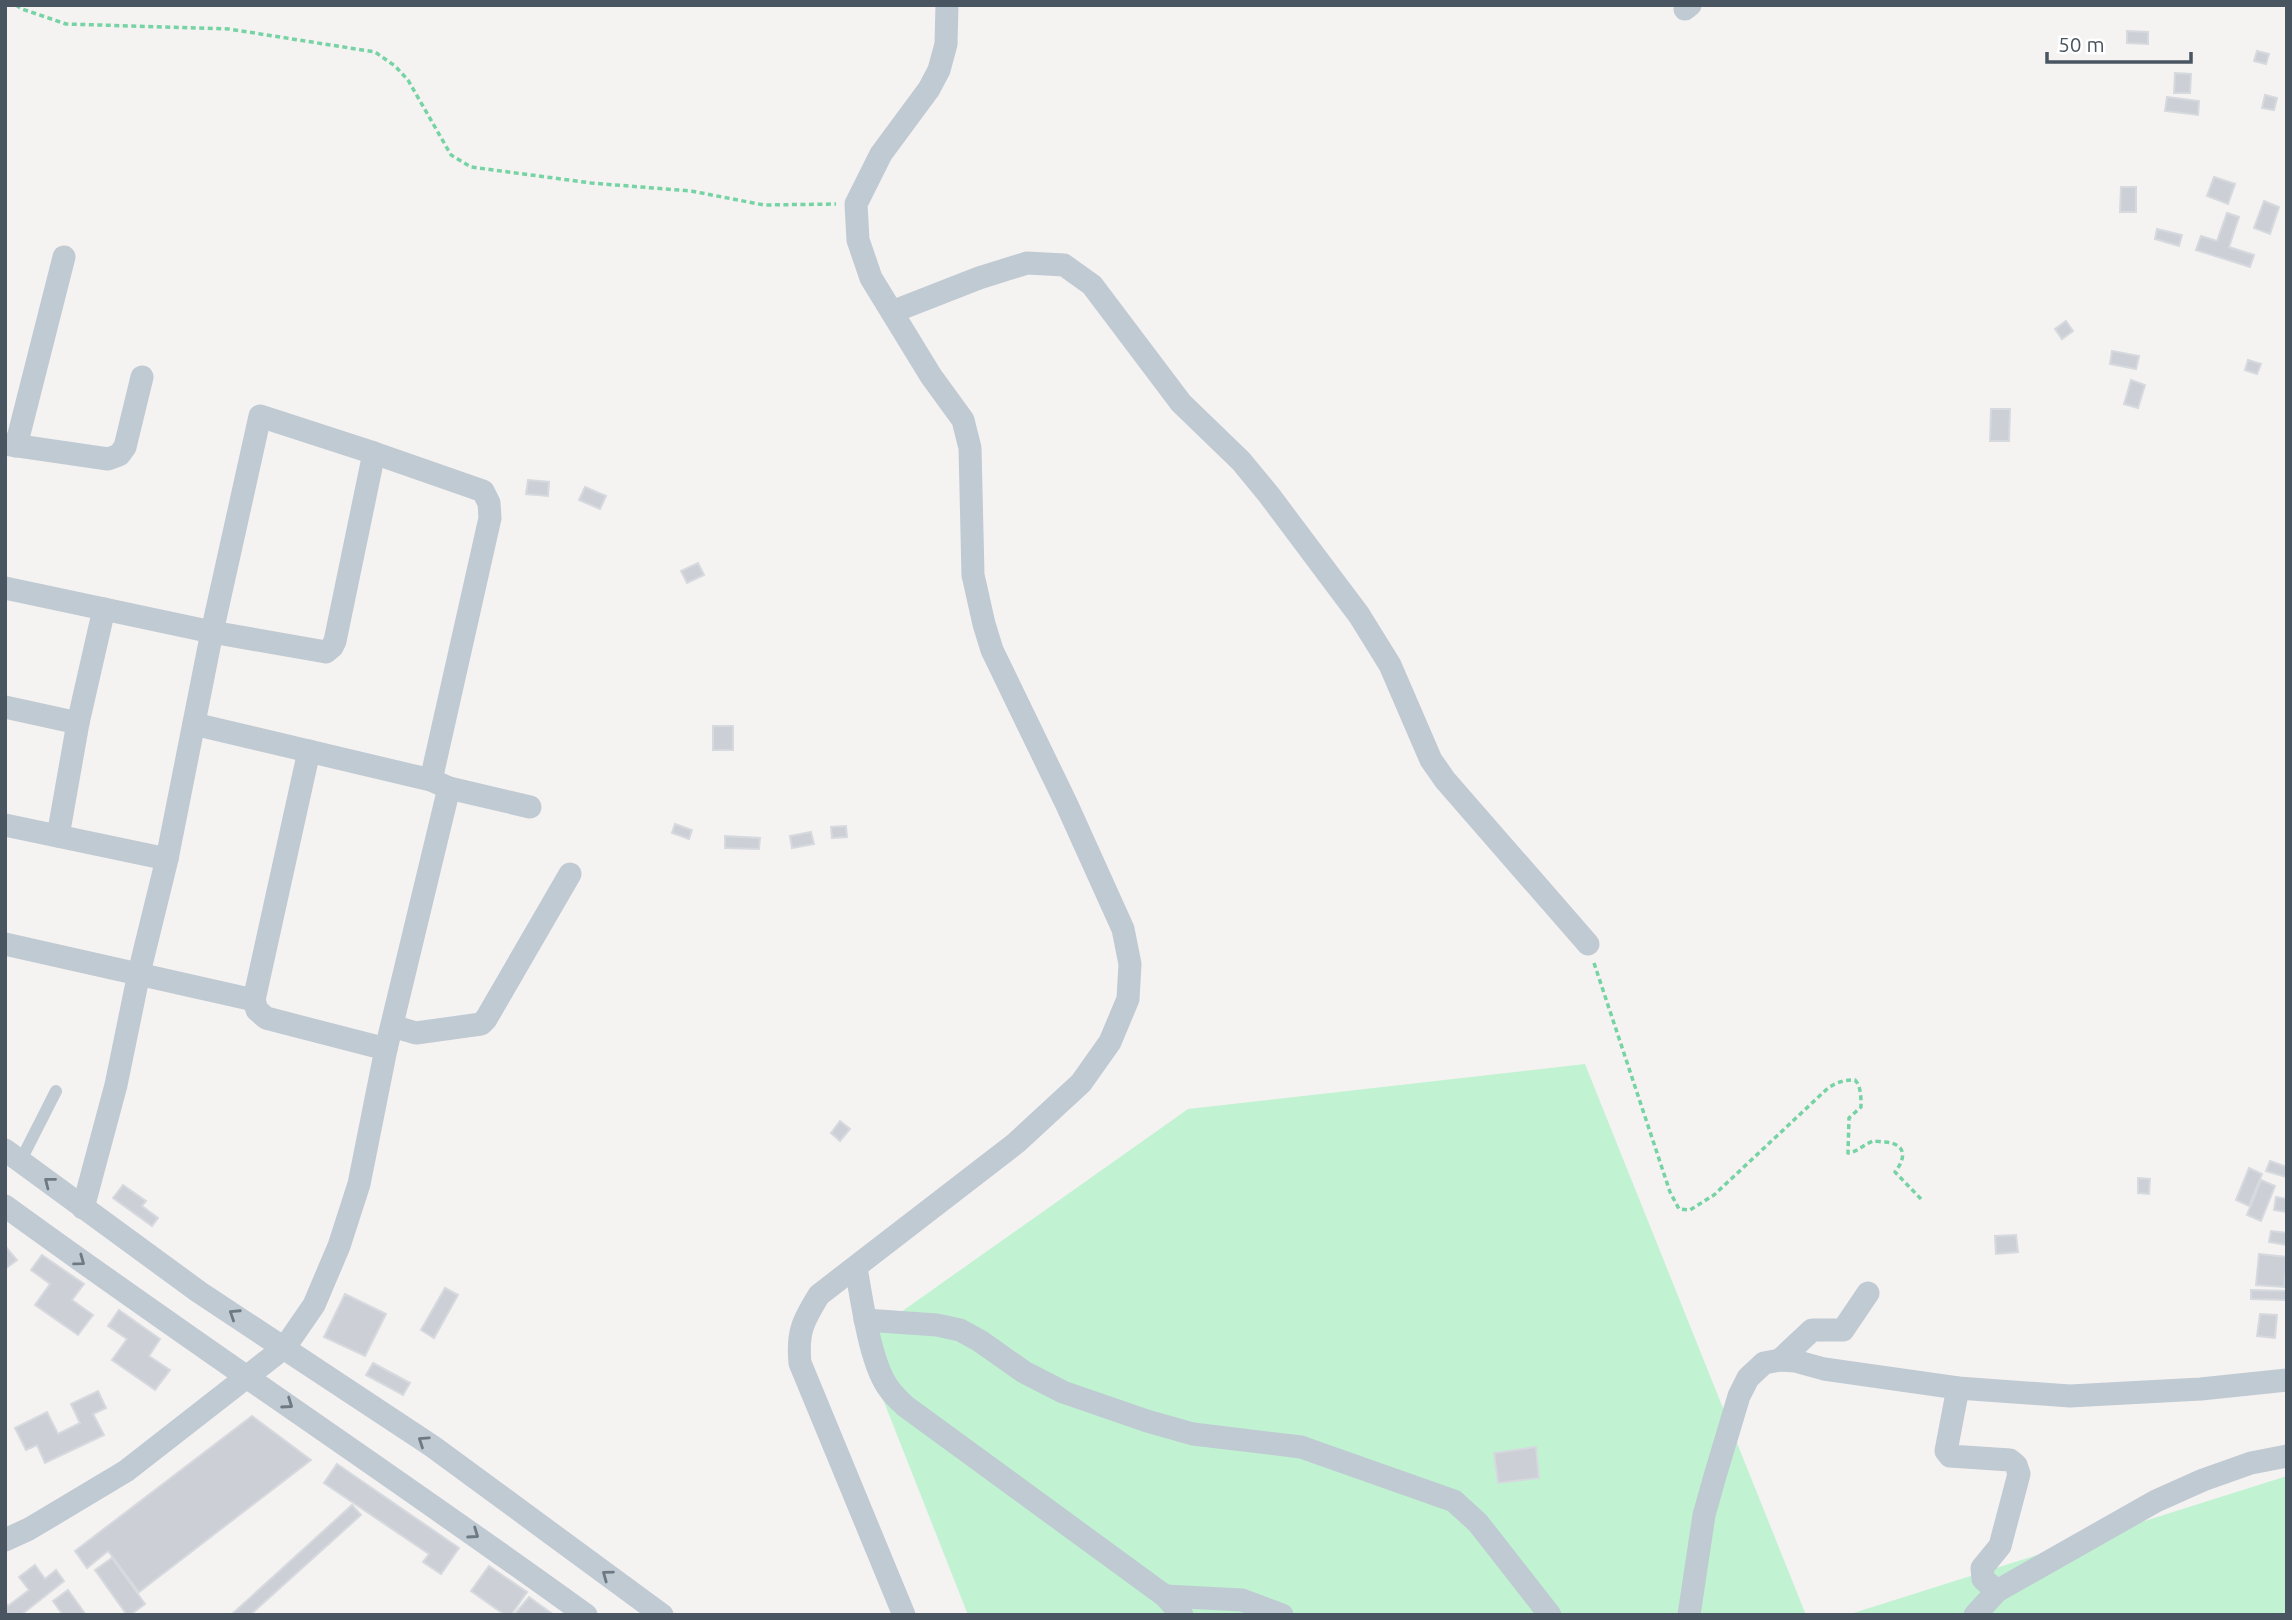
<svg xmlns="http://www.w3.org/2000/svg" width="2292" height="1620" font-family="Ubuntu,sans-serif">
<rect width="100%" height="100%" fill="#f5f2f2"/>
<!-- green -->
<g fill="#c1f3d3">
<path d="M1585 1064 1806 1615H968L860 1341 1188 1109Z"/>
<path d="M2287 1476V1615H1847Z"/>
</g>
<!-- building -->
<g fill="#cccfd5" stroke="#d6d9de" stroke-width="2">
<path d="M2127 31 2148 32V44L2127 43Z"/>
<path d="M2257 51 2269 54 2266 64 2254 61Z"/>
<path d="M2175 73 2191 74 2190 93H2174Z"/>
<path d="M2265 95 2277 98 2274 110 2262 108Z"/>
<path d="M2167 97 2199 101 2198 115 2165 111Z"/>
<path d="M2214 177 2235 184 2228 204 2207 196Z"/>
<path d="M2121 187H2136V212H2120Z"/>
<path d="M2264 201 2279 207 2270 234 2254 228Z"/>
<path d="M2227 213 2239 217 2229 247 2254 255 2250 267 2196 250 2201 236 2217 241Z"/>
<path d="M2157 229 2182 235 2179 246 2155 239Z"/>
<path d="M2066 321 2073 331 2062 339 2055 329Z"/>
<path d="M2112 351 2139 356 2136 369 2110 364Z"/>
<path d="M2248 360 2261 364 2257 374 2245 370Z"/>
<path d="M2131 380 2145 385 2138 408 2124 404Z"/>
<path d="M1991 409H2010L2009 441H1990Z"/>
<path d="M528 480 549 482 548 496 526 494Z"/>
<path d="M585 487 606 496 600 509 579 500Z"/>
<path d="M698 563 704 575 687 583 681 571Z"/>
<rect x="713" y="726" width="20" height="24"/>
<path d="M675 824 692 830 689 839 672 833Z"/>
<path d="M846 826 847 837 832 838 831 827Z"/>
<path d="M811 832 814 844 792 848 790 836Z"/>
<path d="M725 836 760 838 759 849 725 848Z"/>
<path d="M840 1121 850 1129 840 1141 831 1133Z"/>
<path d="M2270 1161 2287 1167 2286 1177 2266 1171Z"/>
<path d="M2249 1168 2262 1174 2249 1206 2236 1200Z"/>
<path d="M2138 1178 2150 1179 2149 1194 2138 1193Z"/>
<path d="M2261 1180 2275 1186 2261 1221 2247 1215Z"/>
<path d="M123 1185 146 1201 142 1206 158 1218 152 1226 113 1198Z"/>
<path d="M2276 1197 2287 1199V1212L2274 1210Z"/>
<path d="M2271 1231 2287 1233V1245L2269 1242Z"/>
<path d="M2016 1235 2018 1252 1996 1254 1995 1236Z"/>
<path d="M5 1246 17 1260 5 1269Z"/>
<path d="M2259 1254 2287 1257 2284 1287 2256 1285Z"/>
<path d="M42 1255 84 1284 72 1300 93 1315 78 1335 35 1305 50 1284 31 1270Z"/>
<path d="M445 1288 458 1295 434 1338 421 1330Z"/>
<path d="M2251 1290 2287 1291V1300L2251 1299Z"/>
<path d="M345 1294 386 1314 365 1356 324 1337Z"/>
<path d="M119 1310 160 1339 149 1356 170 1370 155 1390 112 1360 127 1339 108 1326Z"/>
<path d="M2260 1314 2277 1315 2275 1338 2257 1336Z"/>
<path d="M373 1363 410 1383 403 1395 366 1375Z"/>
<path d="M98 1391 106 1408 93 1414 104 1435 45 1463 37 1445 26 1450 15 1428 47 1412 58 1434 80 1423 71 1404Z"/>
<path d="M252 1416 311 1460 139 1592 108 1551 87 1568 75 1551Z"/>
<path d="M1536 1447 1539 1478 1498 1483 1494 1453Z"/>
<path d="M337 1464 459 1548 441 1574 423 1562 429 1554 324 1483Z"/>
<path d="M352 1505 361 1515 250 1615H231Z"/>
<path d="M112 1558 145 1604 130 1615H127L95 1570Z"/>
<path d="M35 1565 45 1579 56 1570 64 1581 21 1615H5V1602L8 1606 29 1590 19 1577Z"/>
<path d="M489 1566 527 1592 511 1615H505L471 1591Z"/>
<path d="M68 1590 86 1615H63L53 1601Z"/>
<path d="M529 1597 554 1615H514Z"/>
</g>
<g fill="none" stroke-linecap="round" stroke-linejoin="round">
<!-- path -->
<g stroke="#76d3a4" stroke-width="3.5" stroke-dasharray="5 3.5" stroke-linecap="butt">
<path d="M16 5 22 9 66 24 229 29 375 52 395 66 408 80 451 155 471 167 591 183 691 191 764 205 836 204"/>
<path d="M1594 963 1670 1192 1679 1209 1690 1210 1714 1195 1828 1088C1837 1082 1844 1080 1855 1080 1861 1086 1861 1097 1861 1107L1849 1118 1848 1153C1858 1152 1864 1144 1873 1141 1876 1141 1882 1142 1885 1142 1907 1144 1906 1158 1895 1172L1921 1199"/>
</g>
<!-- lane -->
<path stroke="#c0cad2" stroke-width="12" d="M21 1160 56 1091"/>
<!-- street -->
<g stroke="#c0cad2" stroke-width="23">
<path d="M1685 9 1690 5"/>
<path d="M892 312 979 278 1027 263 1064 265 1092 285 1181 403 1241 461 1269 495 1359 615 1390 665 1431 760 1445 780 1588 944"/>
<path d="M260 416 374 453 335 641 332 647 326 652 212 632Z"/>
<path d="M5 444 108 459 119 455 125 447 142 377"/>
<path d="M16 446 64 257"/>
<path d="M374 453 483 491 489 503 490 518 431 780"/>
<path d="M5 588 212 632 167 859 139 973 116 1085 83 1208"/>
<path d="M5 707 78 723 58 836"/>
<path d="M78 723 104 609"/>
<path d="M194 724 431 780 449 788 530 807"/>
<path d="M309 751 254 1000 257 1010 266 1018 386 1049"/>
<path d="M5 825 167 859"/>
<path d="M5 944 254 1000"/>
<path d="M392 1026 416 1033 481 1024 486 1019 570 874"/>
<path d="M5 1150 199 1292 432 1446 662 1615"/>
<path d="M5 1206C197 1346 394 1476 586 1615"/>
<path d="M856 1268C862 1300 870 1365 890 1390 894 1396 900 1401 905 1406L1165 1596 1182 1615"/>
<path d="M865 1320 937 1325 960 1330 980 1341 1024 1372 1063 1392 1147 1421 1193 1434 1301 1447 1454 1501 1478 1523 1550 1615"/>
<path d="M1780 1360 1812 1330H1843L1868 1293"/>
<path d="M1958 1388 1946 1451 1950 1456 2010 1460 2016 1465 2019 1474 2000 1546 1982 1568 1983 1579 1997 1591"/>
<path d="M5 1540 29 1529 126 1471 285 1347 314 1305 339 1246 359 1184 386 1049 449 788"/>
<path d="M1165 1596 1242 1600 1282 1615"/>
<path d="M904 1615 800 1363C797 1332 803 1321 819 1295L1016 1143 1081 1083 1110 1042 1128 999 1130 964 1123 929 1067 805 992 650 984 624 973 575 970 448 963 420 931 376 871 278 858 240 856 204 881 154 929 89 939 70 946 44 947 5"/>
<path d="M1689 1615 1704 1515 1715 1476 1739 1396 1748 1378 1764 1363 1780 1360 1795 1361 1824 1369 1958 1388 2070 1396 2201 1389 2287 1380"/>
<path d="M1975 1615 1997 1591 2156 1501 2203 1480 2251 1463 2287 1456"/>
</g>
</g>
<!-- one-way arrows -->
<defs><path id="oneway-chevron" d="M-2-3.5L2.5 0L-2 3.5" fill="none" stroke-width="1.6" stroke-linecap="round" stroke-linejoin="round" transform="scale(1.75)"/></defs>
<g stroke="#6d7983">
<use href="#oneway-chevron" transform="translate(49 1182) rotate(-142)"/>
<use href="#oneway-chevron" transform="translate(80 1261) rotate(36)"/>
<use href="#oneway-chevron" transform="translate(234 1314) rotate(-147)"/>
<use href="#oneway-chevron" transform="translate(288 1404) rotate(35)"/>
<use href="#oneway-chevron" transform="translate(423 1441) rotate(-146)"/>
<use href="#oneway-chevron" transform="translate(474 1534) rotate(35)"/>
<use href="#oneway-chevron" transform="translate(607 1575) rotate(-144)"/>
</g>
<!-- border -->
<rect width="2292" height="1620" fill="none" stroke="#495661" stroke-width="14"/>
<!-- scale -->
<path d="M2047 52v10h144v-10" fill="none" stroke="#495661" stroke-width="3.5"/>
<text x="2058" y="52" font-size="21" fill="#495661" stroke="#ffffff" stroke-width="5" paint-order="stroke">50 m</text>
</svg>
